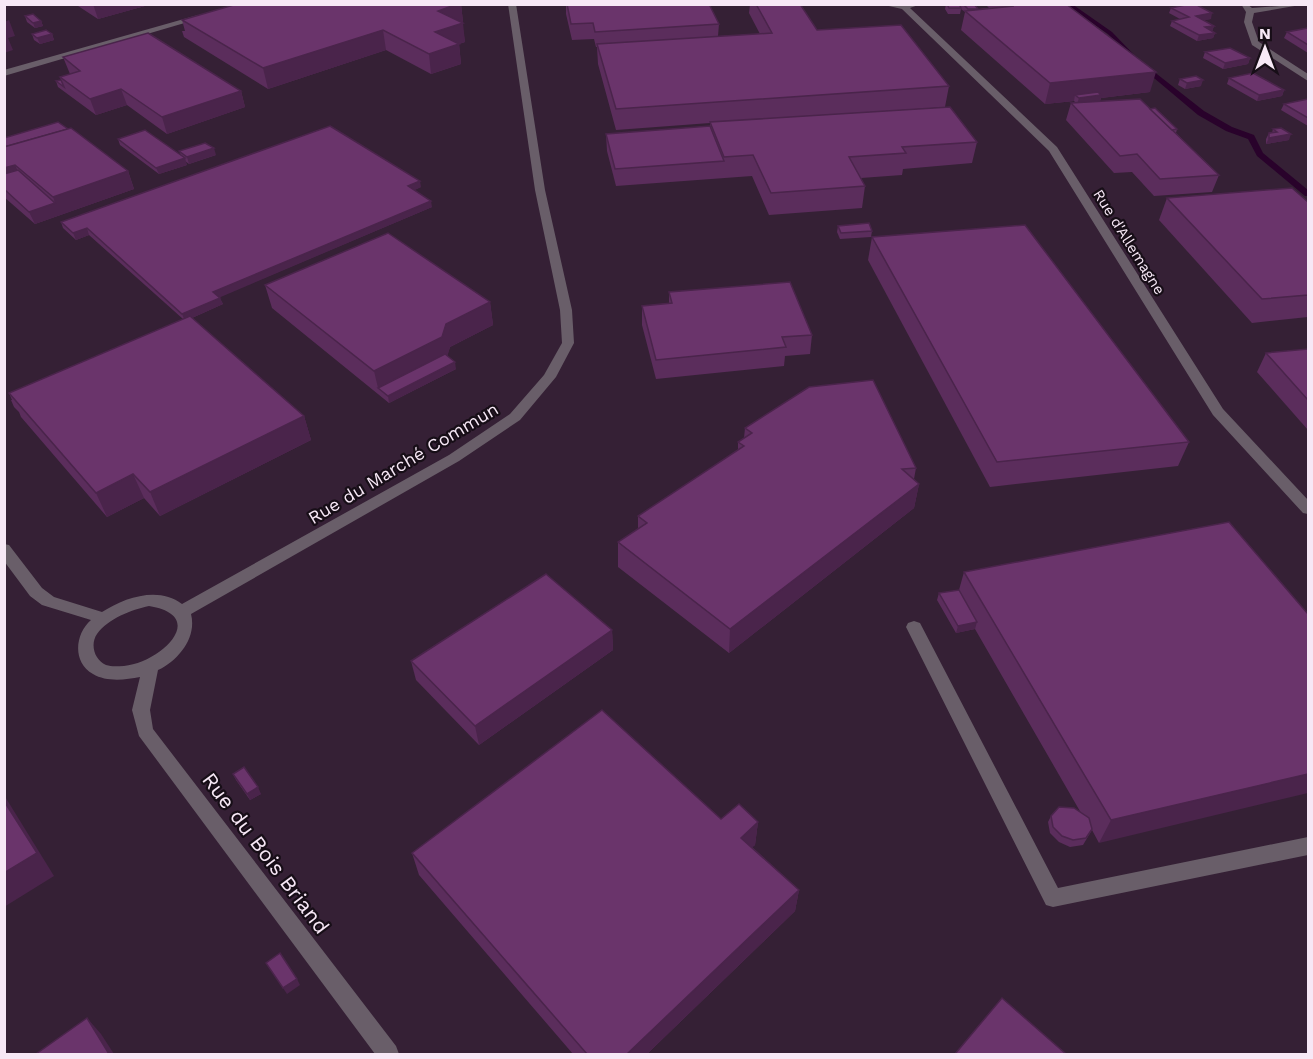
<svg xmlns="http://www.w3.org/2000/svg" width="1313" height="1059" font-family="'Work Sans',sans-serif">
<rect width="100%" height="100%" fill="#352035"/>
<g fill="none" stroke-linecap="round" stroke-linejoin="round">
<!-- stream -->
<path fill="#29022b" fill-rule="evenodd" d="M1064 4H1072L1112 32 1139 60 1204 111 1232 127 1254 135 1263 153 1308 190V196H1305L1257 156 1248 139 1226 131 1198 115 1135 62 1108 34Z"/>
<!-- service -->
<path fill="#695e69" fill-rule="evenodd" d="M914 621 920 623 1058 888 1308 837V855L1053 907 1046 905 906 627 908 623Z"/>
<!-- minor -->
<g fill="#695e69" fill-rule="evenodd">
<path d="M508 4H516L545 190 572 310 574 343 556 377 520 420 459 461 191 614C197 637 179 660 158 670L150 710 153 729 396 1046 399 1054H375L139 736 132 710 140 677C125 680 106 682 93 674 72 662 75 634 91 620L42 605 30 596 4 561V544L9 545 42 588 54 597 102 612C125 597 159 586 182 604L449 455 510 414 544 375 562 343 560 310 535 190ZM149 606C210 616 160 663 124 666 118 666 112 667 106 665 94 660 90 644 97 634 109 618 131 610 149 606Z"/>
<path d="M880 4H921L910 8 1057 147 1223 409 1308 500V514L1303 513 1213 415 1049 151 902 9Z"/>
<path d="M1241 4H1247L1252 8 1306 4 1254 13 1252 22 1259 42 1308 74V81L1252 45 1244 22 1246 12Z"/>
<path d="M198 15 205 17 4 76V70Z"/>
</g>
</g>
<!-- wall -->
<g fill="#5b2d5c">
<path d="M75 4H152L98 19Z"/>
<path d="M237 4H461L463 22 462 23 465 42 459 44 461 64 431 74 386 50 268 89 184 37 182 31H185L182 20Z"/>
<path d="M566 4H709L719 24 718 36 760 34 749 13 750 4H800L817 30 949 86 945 107 840 114 977 142 972 163 903 169 902 175 861 178 865 186 862 208 769 215 752 176 616 186 607 151 606 134 710 126V123L616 130 598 64 597 47H596L594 39 572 40 566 14Z"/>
<path d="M946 4H959L960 6V4H974L978 9 989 8 985 4H1066L1150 92 1101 98 1100 101 1150 109 1177 129 1176 133 1219 175 1212 192 1154 196 1132 172 1114 173 1066 120 1071 103H1076L1074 101 1045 104 961 30 965 12 961 9 960 14H948L945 9Z"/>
<path d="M1171 8 1211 19 1203 20 1214 26 1212 31 1215 33 1213 38 1197 41 1170 26 1172 21 1180 19 1169 13Z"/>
<path d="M25 16 41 21 43 26 35 28 27 22Z"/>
<path d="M1308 28V53L1284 38 1287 32Z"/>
<path d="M32 34H52L54 40 40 44 34 40Z"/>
<path d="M1205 52 1250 58 1248 64 1223 69 1203 58Z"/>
<path d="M63 57 241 91 245 107 167 134 127 105 96 115 58 87 56 81 61 80 60 77 70 74Z"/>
<path d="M1229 78 1284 90 1282 96 1257 101 1227 84Z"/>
<path d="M1180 79 1201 86 1185 89 1178 85Z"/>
<path d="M1308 99V126L1281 110 1284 104Z"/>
<path d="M68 129 128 171 134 189 35 224 4 197V138Z"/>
<path d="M1273 129 1289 140 1266 144V139L1269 133H1272Z"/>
<path d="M118 139 181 155 179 151 216 155 189 164 185 161 187 165 159 174 120 145Z"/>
<path d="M421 187 414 190 432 207 219 297 223 304 192 318 304 416 311 440 160 516 144 498 107 517 21 417 19 412 14 407 11 400H12L9 393 183 319 89 235 76 240 63 228 61 222Z"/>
<path d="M1167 198 1308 202V317L1252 323 1159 220Z"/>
<path d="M838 226 872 231 871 237 840 239 837 232Z"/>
<path d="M872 237 1189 442 1178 466 990 487 868 260Z"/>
<path d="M265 285 490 302 493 325 450 347 447 356 456 369 389 403 272 308Z"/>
<path d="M669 292 812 335 810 354 785 356 784 366 656 379 642 325V306L669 303Z"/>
<path d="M1308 349V430L1257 372 1266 353Z"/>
<path d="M745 428 916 468 914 479 919 484 914 508 729 653 618 567V542L638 529V516L738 450V442L744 438Z"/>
<path d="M964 572 1308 614 1099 843 1092 830 1083 845 1070 847 1059 842 1050 833 1048 822 1051 816 1081 813 975 629 956 633 937 600 939 593 959 590Z"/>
<path d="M612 630 613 650 479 745 416 680 411 661Z"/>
<path d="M233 774 261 794 250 800 236 780Z"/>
<path d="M721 819 758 822 755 845 752 847 799 890 795 911 647 1054H573L419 875 412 853Z"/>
</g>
<!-- shaded-wall -->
<g fill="#4a244b">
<path d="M93 4H152L98 19Z"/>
<path d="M457 4H461L463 22 440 30 438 11Z"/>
<path d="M1212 13 1211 19 1194 22 1196 16Z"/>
<path d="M9 20 15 36 8 38 13 50 4 53V22Z"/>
<path d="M41 21 43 26 35 28 33 23Z"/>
<path d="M463 23 465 42 459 44 461 64 431 74 429 54 435 32Z"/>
<path d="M1214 26 1212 32 1205 27Z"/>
<path d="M383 30 386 50 268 89 263 68Z"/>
<path d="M1215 33 1213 38 1197 41 1199 35Z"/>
<path d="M52 34 54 40 40 44 37 38Z"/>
<path d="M1250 58 1248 64 1223 69 1225 63Z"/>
<path d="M1156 72 1150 92 1101 98 1100 101 1077 104 1079 98 1075 95 1074 101 1045 104 1050 83Z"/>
<path d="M1203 80 1201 86 1185 89 1187 83Z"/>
<path d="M121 89 127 105 96 115 90 99Z"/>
<path d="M1284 90 1282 96 1257 101 1259 95Z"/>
<path d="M241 91 245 107 167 134 162 117Z"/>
<path d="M1291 134 1289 140 1266 144 1269 138Z"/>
<path d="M214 148 216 155 189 164 187 157Z"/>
<path d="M4 156 15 165 23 182 4 189Z"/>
<path d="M185 158 187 165 159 174 156 168Z"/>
<path d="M128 171 134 189 35 224 29 212 55 203 53 197Z"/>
<path d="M420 181 421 187 409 193 408 186Z"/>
<path d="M431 201 432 207 216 299 213 292Z"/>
<path d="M87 228 89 235 76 240 73 233Z"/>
<path d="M220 298 223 304 185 321 182 314Z"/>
<path d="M490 302 493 325 450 347 446 361 378 388 374 371 446 324Z"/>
<path d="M455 362 456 369 389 403 388 396Z"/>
<path d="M304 416 311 440 160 516 150 492Z"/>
<path d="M133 474 144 498 107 517 96 493Z"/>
<path d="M919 484 914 508 729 653 730 629Z"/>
<path d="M977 622 975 629 956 633 958 626Z"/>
<path d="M612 630 613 650 479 745 475 726Z"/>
<path d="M1308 774V793L1099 843 1111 820Z"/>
<path d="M258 787 261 794 250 800 247 794Z"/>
<path d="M4 795 54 876 4 907Z"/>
<path d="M758 822 755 845 739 860 741 838Z"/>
<path d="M799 890 795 911 647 1054H627Z"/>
<path d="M297 979 300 985 287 994 283 988Z"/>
<path d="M87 1018 101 1034 114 1054H109Z"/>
</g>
<!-- building -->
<g fill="#6a346b" stroke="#4a244b" stroke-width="1.5">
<path d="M237 4H457L438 11 463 23 435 32 459 44 429 54 383 30 263 68 182 20Z"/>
<path d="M567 4H709L719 24 595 32 593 23 571 24Z"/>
<path d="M756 4H800L817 30 901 25 949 86 616 109 597 44 772 33Z"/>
<path d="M947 4H959L961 8H949Z"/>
<path d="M963 4H974L978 9H968Z"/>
<path d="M1012 4H1066L1156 72 1050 83 965 11 1013 6Z"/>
<path d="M1190 4H1195L1212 13 1196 16 1214 26 1205 27 1215 33 1199 35 1172 21 1189 17 1171 8Z"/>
<path d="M33 14 41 21 33 23 25 16Z"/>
<path d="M1308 28V45L1287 32Z"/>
<path d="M46 30 52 34 37 38 32 34Z"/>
<path d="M148 33 241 91 162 117 121 89 90 99 60 77 80 71 63 57Z"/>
<path d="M1230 48 1250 58 1225 63 1205 52Z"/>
<path d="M1253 73 1284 90 1259 95 1229 78Z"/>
<path d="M1196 76 1203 80 1187 83 1180 79Z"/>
<path d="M61 80 64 87 56 81Z"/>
<path d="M1098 92 1101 95 1079 98 1075 95Z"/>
<path d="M1140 99 1219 175 1160 179 1137 154 1120 156 1071 103Z"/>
<path d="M1308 99V118L1284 104Z"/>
<path d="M950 107 977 142 902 147 906 153 849 157 865 186 771 193 753 155 724 157 710 122Z"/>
<path d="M1155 108 1177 129 1172 130 1150 109Z"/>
<path d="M58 122 68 129 4 147V138Z"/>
<path d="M330 126 420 181 408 186 431 201 213 292 220 298 182 314 87 228 73 233 61 222Z"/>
<path d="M710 126 724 161 615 169 606 134Z"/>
<path d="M71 128 128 171 53 197 15 165 4 168V147Z"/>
<path d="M1281 128 1291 134 1269 138V133L1277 132 1273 129Z"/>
<path d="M145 130 185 158 156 168 118 139Z"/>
<path d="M205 143 214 148 187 157 179 151Z"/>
<path d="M18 170 55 203 29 212 4 189V174Z"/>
<path d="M1292 188 1308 202V295L1262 299 1167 198Z"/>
<path d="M869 223 872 231 841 233 838 226Z"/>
<path d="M1025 225 1189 442 997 462 872 237Z"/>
<path d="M388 233 490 302 446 324 442 337 374 371 265 285Z"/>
<path d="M790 282 812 335 782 337 786 347 656 360 642 306 672 303 669 292Z"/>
<path d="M190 316 304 416 150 492 133 474 96 493 9 393Z"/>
<path d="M1308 349V400L1266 353Z"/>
<path d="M445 354 455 362 388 396 378 388Z"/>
<path d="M873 380 916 468 902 469 919 484 730 629 618 542 647 523 638 516 744 446 738 442 752 433 745 428 809 387Z"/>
<path d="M1229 522 1308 614V774L1111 820 964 572Z"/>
<path d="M546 574 612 630 475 726 411 661Z"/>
<path d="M959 590 977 622 958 626 939 593Z"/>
<path d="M602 710 721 819 739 804 758 822 741 838 799 890 627 1054H587L412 853Z"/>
<path d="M244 767 258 787 247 794 233 774Z"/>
<path d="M4 801 37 853 4 873Z"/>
<path d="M1059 807 1074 808 1089 818 1092 829 1086 838 1073 840 1062 836 1053 827 1051 816Z"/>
<path d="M280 953 297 979 283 988 266 963Z"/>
<path d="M1002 998 1066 1054H955Z"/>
<path d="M87 1018 109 1054H36Z"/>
</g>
<g text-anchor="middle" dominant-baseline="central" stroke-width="4.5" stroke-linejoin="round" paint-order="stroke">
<!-- far-street labels -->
<g font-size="15" fill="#f7e8f6" stroke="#170e17">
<text transform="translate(1129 242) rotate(58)">Rue d'Allemagne</text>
</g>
<!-- street labels -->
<g font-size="18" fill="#f7e8f6" stroke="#170e17">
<text transform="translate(403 463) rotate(-31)">Rue du Marché Commun</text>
</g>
<!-- near-street labels -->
<g font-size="21" fill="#f7e8f6" stroke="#170e17">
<text transform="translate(266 853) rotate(53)">Rue du Bois Briand</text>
</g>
</g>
<!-- border -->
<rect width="1313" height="1059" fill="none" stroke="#f7e8f6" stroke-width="12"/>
<!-- north arrow -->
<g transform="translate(1265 48)" stroke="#170e17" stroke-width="4.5" paint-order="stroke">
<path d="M0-4.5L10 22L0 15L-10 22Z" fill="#f7e8f6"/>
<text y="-9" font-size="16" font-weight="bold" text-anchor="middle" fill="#f7e8f6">N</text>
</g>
</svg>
